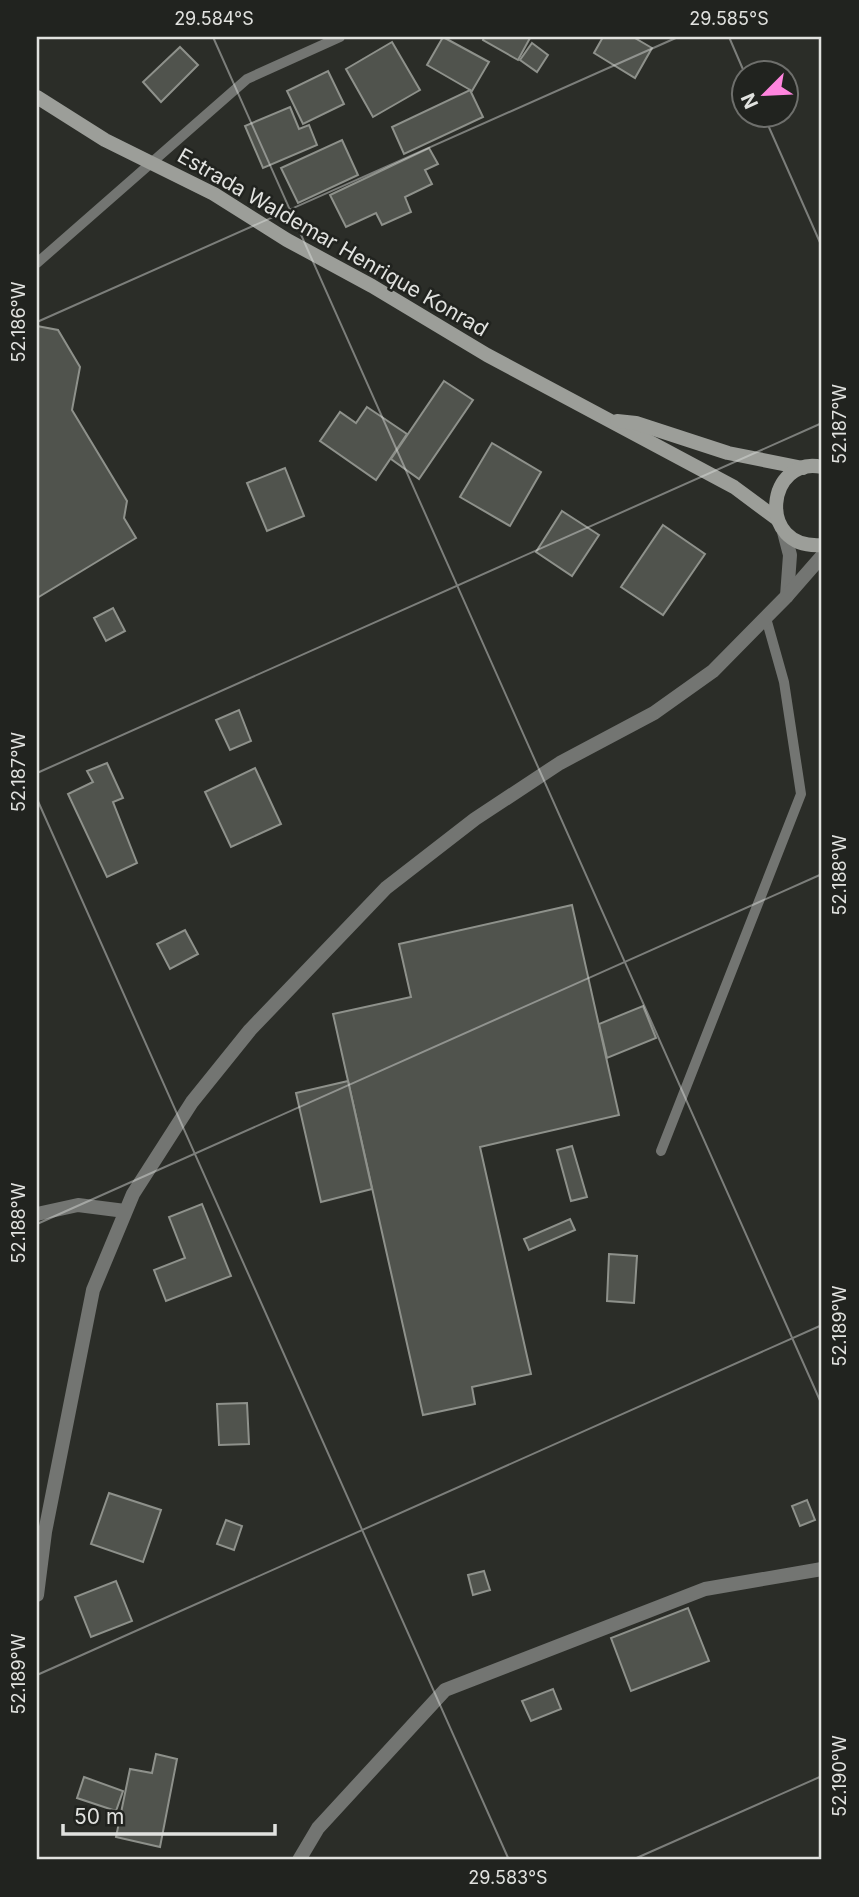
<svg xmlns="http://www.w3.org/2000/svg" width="859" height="1897" font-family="Inter,sans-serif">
<rect width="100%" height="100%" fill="#2b2d28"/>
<!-- building -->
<g fill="#50534d" stroke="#8e918b" stroke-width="2">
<path d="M443 37 489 62 472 91 427 65Z"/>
<path d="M484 37H527L530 38 518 60 483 40Z"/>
<path d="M603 37H633L652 48 635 78 594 53Z"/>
<path d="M392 42 420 90 373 117 346 69Z"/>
<path d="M532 43 548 55 537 72 520 60Z"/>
<path d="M180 47 198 65 161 102 143 82Z"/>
<path d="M328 71 344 104 303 124 287 91Z"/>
<path d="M470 90 483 117 404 154 392 127Z"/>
<path d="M290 107 299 129 309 125 317 145 263 168 245 126Z"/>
<path d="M342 140 358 175 298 203 281 168Z"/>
<path d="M429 148 438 164 425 170 432 184 405 197 411 212 382 225 376 213 346 227 330 195Z"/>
<path d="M37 326 58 330 80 367 72 410 127 501 124 518 136 538 37 598Z"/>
<path d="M444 381 473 400 419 479 391 459Z"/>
<path d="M367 407 407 434 376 480 320 441 340 412 356 423Z"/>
<path d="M492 443 541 472 510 526 460 497Z"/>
<path d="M285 468 304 516 267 531 247 483Z"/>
<path d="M562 511 599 535 572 576 536 552Z"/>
<path d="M663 525 705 554 663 615 621 587Z"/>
<path d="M113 608 125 631 106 641 94 618Z"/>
<path d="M239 710 251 741 230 750 216 720Z"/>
<path d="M107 763 123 798 113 802 137 863 107 877 68 794 93 782 87 771Z"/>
<path d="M255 768 281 824 231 847 205 792Z"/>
<path d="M572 905 619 1115 480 1147 531 1374 472 1387 475 1404 423 1415 333 1014 411 997 399 944Z"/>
<path d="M185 930 198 954 170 969 157 944Z"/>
<path d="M643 1006 656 1038 607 1058 599 1024Z"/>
<path d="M348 1081 372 1189 321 1202 296 1093Z"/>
<path d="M572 1146 587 1197 571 1201 557 1150Z"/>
<path d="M202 1204 231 1276 166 1301 154 1270 185 1258 169 1217Z"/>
<path d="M570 1219 575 1230 529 1250 524 1239Z"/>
<path d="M609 1254 637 1256 634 1303 607 1301Z"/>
<path d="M247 1403 249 1444 219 1445 217 1404Z"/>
<path d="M109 1493 161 1510 143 1562 91 1544Z"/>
<path d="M807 1500 815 1520 800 1526 792 1506Z"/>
<path d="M226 1520 242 1526 234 1550 217 1544Z"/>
<path d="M484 1571 490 1590 473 1595 468 1575Z"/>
<path d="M116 1581 132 1621 91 1637 75 1597Z"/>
<path d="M688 1608 709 1661 631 1691 611 1638Z"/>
<path d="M553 1689 561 1709 531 1721 522 1701Z"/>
<path d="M156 1754 177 1759 160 1847 116 1837 130 1769 152 1773Z"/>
<path d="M84 1777 123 1791 116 1811 77 1798Z"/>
</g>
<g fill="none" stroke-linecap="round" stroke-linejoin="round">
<!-- service -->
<g stroke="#737572" stroke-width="10">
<path d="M37 263 247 79 340 37"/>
<path d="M661 1151 801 794 784 682 766 618"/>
</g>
<!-- minor -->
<g stroke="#737572" stroke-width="14">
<path d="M37 1214 78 1205 125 1211"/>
<path d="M299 1860 318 1828 445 1690 705 1589 822 1569"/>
</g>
<!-- tertiary -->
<g stroke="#737572" stroke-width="14">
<path d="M784 532 790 555 787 596"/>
<path d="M37 1595 45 1532 93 1290 133 1194 192 1102 250 1030 386 888 475 819 560 763 654 713 713 671 787 596 822 556"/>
</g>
<!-- secondary -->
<g stroke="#9c9e99" stroke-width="14">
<path d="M37 97 105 140 214 194 287 240 372 286 487 355 734 487 777 519"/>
<path d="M617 421 636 423 728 453 803 468"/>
<path d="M822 467C767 455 755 550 822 545"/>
</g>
</g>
<!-- ticks -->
<path fill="none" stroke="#e1e2df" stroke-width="2" stroke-opacity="0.45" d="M213 37 822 1405M729 37 745 74M764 116 822 247M37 322 678 37M37 773 822 423M37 799 509 1860M37 1224 822 874M37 1675 822 1325M632 1860 822 1776"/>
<g text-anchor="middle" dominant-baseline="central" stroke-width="5" stroke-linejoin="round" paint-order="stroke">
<!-- street labels -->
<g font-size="21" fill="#e1e2df" stroke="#21231f">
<text transform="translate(333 242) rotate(30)">Estrada Waldemar Henrique Konrad</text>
</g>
</g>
<!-- border -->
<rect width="859" height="1897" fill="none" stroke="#21231f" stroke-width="77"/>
<!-- north arrow -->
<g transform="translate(765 94) rotate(246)"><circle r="33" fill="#21231f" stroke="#6e6f6c" stroke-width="2"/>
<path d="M0-5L12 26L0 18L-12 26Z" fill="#ff85de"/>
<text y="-10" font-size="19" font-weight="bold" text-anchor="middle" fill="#e1e2df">N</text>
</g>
<!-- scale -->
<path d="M63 1824v10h212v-10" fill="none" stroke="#e1e2df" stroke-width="3.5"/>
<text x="74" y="1824" font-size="21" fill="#e1e2df" stroke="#21231f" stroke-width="5" paint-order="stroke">50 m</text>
<rect x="38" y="38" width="782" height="1820" fill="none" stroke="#e1e2df" stroke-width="2.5"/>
<g font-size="18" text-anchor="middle" fill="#e1e2df">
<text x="214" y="25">29.584°S</text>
<text x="729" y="25">29.585°S</text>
<text transform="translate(19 322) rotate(-90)" y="6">52.186°W</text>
<text transform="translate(840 424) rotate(-90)" y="6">52.187°W</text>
<text transform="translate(19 772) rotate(-90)" y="6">52.187°W</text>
<text transform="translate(840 875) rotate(-90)" y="6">52.188°W</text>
<text transform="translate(19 1223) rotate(-90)" y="6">52.188°W</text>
<text transform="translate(840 1326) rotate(-90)" y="6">52.189°W</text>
<text transform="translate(19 1674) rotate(-90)" y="6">52.189°W</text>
<text transform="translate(840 1776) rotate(-90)" y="6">52.190°W</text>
<text x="508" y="1884">29.583°S</text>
</g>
</svg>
